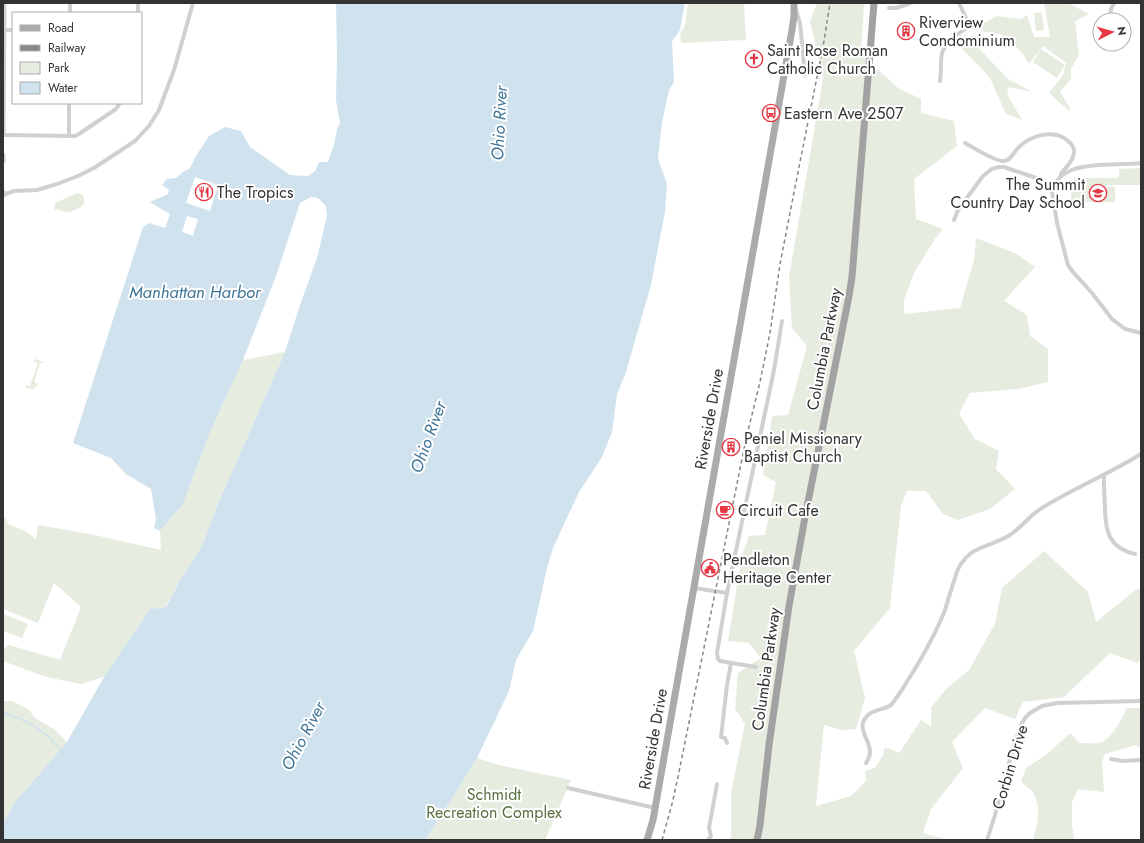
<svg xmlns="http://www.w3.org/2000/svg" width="1144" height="843" font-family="Jost,sans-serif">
<rect width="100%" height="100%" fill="#fff"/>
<!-- green -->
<g fill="#e6ecdf">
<path d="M688 3H744L746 40 681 43 680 34 685 25Z"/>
<path d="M817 3H864L861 54 898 88 921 99V113L954 121 957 146 914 179 916 219 943 229 935 239 915 271 904 300V314L960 308 974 260 976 238 1017 254 1035 267 1004 301 1027 315 1030 336 1048 349V382L1018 389 970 393 959 414 975 439 999 451 996 469 1015 489 990 509 958 520 943 514 926 491H907L901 506 890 608 854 651 865 698 856 729 842 730 824 725 816 806 851 796 865 782 866 780 865 771 875 768 883 755 884 748 887 749 888 748 899 753 921 720 931 726V708L946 689 969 670 995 624 1002 588 1044 551 1088 592 1096 622 1137 589 1141 588V655L1138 663 1110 653 1064 697 1023 702 1015 719 985 708 952 742 963 768 931 809 923 833 948 840H728L731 837V792L745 724 735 709 738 673 761 658 749 643 728 641 742 555 749 536 765 535 776 482 763 475 772 416 788 415 807 346 792 328 789 277 823 79 810 21Z"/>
<path d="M1044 3H1071L1072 5 1089 14 1075 21 1079 56 1071 68V79L1060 92 1070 108 1069 111 1049 93 1063 75 1066 63 1043 46 1029 64 1022 53 1002 35 971 29 997 16 1021 19 1027 15 1034 37H1050Z"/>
<path d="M1042 12 1044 30 1036 31 1034 13Z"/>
<path d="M965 34 1008 79 1033 92 1009 87 1007 94 1022 120 1006 114 990 78 956 42Z"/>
<path d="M1041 49 1065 65 1057 78 1033 62Z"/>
<path d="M1140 168 1141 185H1106V187H1115V202H1074L1071 199V182L1075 178H1117L1119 176V169Z"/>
<path d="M77 193 82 194C88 204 81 208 72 211V212L70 213V211L67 212 54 209 55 203Z"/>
<path d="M285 352 217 506 203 544 179 582 165 607 150 609 104 677 81 684 46 677 3 661V649L9 645 60 660 81 607 54 583 38 623 3 609V517L6 519 8 524 27 532 36 539 38 525 95 535 161 550 160 531 183 504 210 432 243 360Z"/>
<path d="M36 359 44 363H40L34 382 38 384 34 389 26 388V385L30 386 38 363 34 361V360Z"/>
<path d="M3 614 28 624 22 638 3 631Z"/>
<path d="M3 701H12L28 709 35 718 54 729 67 742 15 802 3 824Z"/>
<path d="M1127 708H1141V748L1136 745 1105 754 1102 762 1104 792 1078 789 1072 802V825L1074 840H1033C1037 825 1042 807 1033 793 1031 789 1025 785 1021 782L1026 768 1046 755 1070 733 1079 743C1086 743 1096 744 1102 742 1113 737 1122 718 1127 708Z"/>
<path d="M477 758 499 765 571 780 545 840H425L454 795Z"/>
</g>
<!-- water -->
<path fill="#cfe2ee" d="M336 3H685L680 30 672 41 674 82 669 90 662 122 660 140 658 159 667 184 665 212 651 285 625 375 617 394 612 432 602 457 579 492 553 548 547 568 533 631 516 660 509 691 477 758 454 795 425 840H3V824L15 802 67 742 104 677 150 609 166 607 179 582 203 544 217 506 285 352 300 305 317 258 327 216 326 206 318 198 311 197 300 203 276 276 243 360 210 432 183 504 160 531 154 528 156 519 151 489 126 474 111 458 73 443 143 227 149 223 165 228 170 214 150 202 168 194 169 190 162 185 167 179 176 178 183 172 190 168 196 156 209 136 225 127 241 131 250 147 290 175 308 176 315 171 319 162H328L334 145 337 129 340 123 336 100 337 58Z"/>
<!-- pier -->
<g fill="#fff">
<path d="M195 177 218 185 210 211 186 203Z"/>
<path d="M187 216 198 219 193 236 182 232Z"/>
</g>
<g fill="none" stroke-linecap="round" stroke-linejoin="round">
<!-- stream -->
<path stroke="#cfe2ee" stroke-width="1.5" d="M3 712C17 717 36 726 48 736 52 741 56 746 61 750"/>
<!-- minor -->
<g stroke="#d0d0d0" stroke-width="4">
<path d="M889 8H896L911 3"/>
<path d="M796 10 800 23 805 75"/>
<path d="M70 13V3"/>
<path d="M138 13V3"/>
<path d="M1110 20 1111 9 1114 3"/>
<path d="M3 30H13"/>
<path d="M940 81C943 61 936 53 953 38 958 33 964 31 968 26L967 20 959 3"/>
<path d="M3 135 75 136 79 134 116 109 120 103"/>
<path d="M69 136V103"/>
<path d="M965 143C973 147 995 162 1004 161 1011 161 1014 151 1019 147 1030 136 1050 130 1064 138 1069 141 1073 145 1074 150 1075 159 1066 167 1061 174"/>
<path d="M1141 163C1115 167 1059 157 1052 192L1057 223 1068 265 1073 272 1092 293 1112 319 1125 329 1141 333"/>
<path d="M3 195 14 191 37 190 57 184 78 176 94 168 135 141 149 126 159 110 174 70 193 3"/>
<path d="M954 220 958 210 983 176 992 169 999 167H1004L1042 180 1052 189"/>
<path d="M1104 475C1104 486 1104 496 1105 507 1105 531 1109 548 1135 554"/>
<path d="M694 588 727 593"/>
<path d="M756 667 720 661 718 659 717 653 727 593 774 370 782 321"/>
<path d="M727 743 725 738 721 737 727 685 731 663"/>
<path d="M1111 759 1123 761 1141 760"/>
<path d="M866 763C880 744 851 731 868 715 875 709 884 710 891 705 898 697 904 686 910 677 923 656 936 633 945 610 948 600 951 590 954 581 956 575 957 569 961 564 973 545 993 546 1010 535 1022 527 1030 515 1042 508 1074 488 1109 474 1141 454"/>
<path d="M568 788 655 808"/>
<path d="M708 840 711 836 709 828 717 784"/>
<path d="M987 840 995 815 1012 752 1021 725 1025 718 1030 713 1042 706 1057 703 1141 701"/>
</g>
<!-- tertiary -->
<g stroke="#d0d0d0" stroke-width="5">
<path d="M3 135 4 3"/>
<path d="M3 155V161"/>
<path d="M3 192V195"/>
</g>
<!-- primary -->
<path stroke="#ababab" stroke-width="7" d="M647 840 653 820 792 30 794 16V3"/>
<!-- trunk -->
<path stroke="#a2a2a2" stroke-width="7" d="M757 840 760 825 769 745 789 606 805 517 849 296 852 277 874 3"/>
<!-- rail -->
<path stroke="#888" stroke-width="1.5" stroke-dasharray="4 3" stroke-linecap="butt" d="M662 840 672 804 678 777 746 439 760 382 770 333 780 264 798 172 823 47 830 3"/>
</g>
<!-- icons -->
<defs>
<symbol id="building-ring" viewBox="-11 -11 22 22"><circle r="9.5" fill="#fff" stroke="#e63946" stroke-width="1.5"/><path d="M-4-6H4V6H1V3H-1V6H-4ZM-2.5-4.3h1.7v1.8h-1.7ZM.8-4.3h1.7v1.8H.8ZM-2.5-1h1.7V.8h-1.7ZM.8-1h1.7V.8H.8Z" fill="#e63946"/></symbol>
<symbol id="church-ring" viewBox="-11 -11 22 22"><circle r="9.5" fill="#fff" stroke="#e63946" stroke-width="1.5"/><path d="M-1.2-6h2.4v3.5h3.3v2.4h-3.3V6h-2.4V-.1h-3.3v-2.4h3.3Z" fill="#e63946"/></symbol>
<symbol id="bus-ring" viewBox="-11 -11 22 22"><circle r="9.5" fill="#fff" stroke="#e63946" stroke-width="1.5"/><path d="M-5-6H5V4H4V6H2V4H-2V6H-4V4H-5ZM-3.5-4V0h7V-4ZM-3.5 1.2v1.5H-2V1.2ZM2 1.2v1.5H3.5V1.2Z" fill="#e63946"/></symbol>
<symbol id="restaurant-ring" viewBox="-11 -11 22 22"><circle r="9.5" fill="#fff" stroke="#e63946" stroke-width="1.5"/><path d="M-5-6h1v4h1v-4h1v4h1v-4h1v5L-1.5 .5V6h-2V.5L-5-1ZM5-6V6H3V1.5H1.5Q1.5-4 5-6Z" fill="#e63946"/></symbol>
<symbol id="school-ring" viewBox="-11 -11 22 22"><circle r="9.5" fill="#fff" stroke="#e63946" stroke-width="1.5"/><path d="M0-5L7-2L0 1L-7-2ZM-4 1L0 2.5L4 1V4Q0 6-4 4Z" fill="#e63946"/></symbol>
<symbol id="cafe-ring" viewBox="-11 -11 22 22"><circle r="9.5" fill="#fff" stroke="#e63946" stroke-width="1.5"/><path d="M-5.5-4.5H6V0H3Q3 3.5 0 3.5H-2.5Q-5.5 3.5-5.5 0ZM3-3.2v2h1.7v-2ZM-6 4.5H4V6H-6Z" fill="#e63946"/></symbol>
<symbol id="civic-ring" viewBox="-11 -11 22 22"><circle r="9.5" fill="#fff" stroke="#e63946" stroke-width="1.5"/><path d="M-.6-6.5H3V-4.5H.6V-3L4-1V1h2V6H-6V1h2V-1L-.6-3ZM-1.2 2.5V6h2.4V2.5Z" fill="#e63946"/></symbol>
</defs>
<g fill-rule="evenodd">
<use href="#building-ring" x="896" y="21" width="20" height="20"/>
<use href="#church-ring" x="744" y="49" width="20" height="20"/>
<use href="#bus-ring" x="761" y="103" width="20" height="20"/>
<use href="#restaurant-ring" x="194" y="182" width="20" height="20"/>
<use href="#school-ring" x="1088" y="183" width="20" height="20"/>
<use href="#building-ring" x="721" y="437" width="20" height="20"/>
<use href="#cafe-ring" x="715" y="500" width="20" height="20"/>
<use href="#civic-ring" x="700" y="558" width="20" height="20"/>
</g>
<g text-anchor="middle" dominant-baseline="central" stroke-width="4" stroke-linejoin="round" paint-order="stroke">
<!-- poi labels -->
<g font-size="16" fill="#333" stroke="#fff" text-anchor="start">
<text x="919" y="22">Riverview<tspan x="919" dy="18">Condominium</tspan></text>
<text x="767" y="50">Saint Rose Roman<tspan x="767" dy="18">Catholic Church</tspan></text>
<text x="784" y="113">Eastern Ave 2507</text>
<text x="1085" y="184" text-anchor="end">The Summit<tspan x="1085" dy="18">Country Day School</tspan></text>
<text x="217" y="192">The Tropics</text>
<text x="744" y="438">Peniel Missionary<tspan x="744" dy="18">Baptist Church</tspan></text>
<text x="738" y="510">Circuit Cafe</text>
<text x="723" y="559">Pendleton<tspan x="723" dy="18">Heritage Center</tspan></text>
</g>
<!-- street labels -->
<g font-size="16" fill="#333" stroke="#fff">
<text transform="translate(824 349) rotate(-79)">Columbia Parkway</text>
<text transform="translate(709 419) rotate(-80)">Riverside Drive</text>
<text transform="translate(766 669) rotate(-82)">Columbia Parkway</text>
<text transform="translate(653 739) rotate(-80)">Riverside Drive</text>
<text transform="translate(1010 767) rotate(-73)">Corbin Drive</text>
</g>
<!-- park labels -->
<g font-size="16" fill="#56703f" stroke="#fff">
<text x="494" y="794">Schmidt<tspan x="494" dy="18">Recreation Complex</tspan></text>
</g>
<!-- water labels -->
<g font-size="17" font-style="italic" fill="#3f7597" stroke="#fff">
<text transform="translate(499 123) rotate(-87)">Ohio River</text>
<text x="195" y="292">Manhattan Harbor</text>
<text transform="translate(428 437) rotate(-70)">Ohio River</text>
<text transform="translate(303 736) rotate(-62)">Ohio River</text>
</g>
</g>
<!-- border -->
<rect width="1144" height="843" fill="none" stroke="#333333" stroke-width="8"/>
<!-- legend -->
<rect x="12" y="12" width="130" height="92" fill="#ffffff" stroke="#adadad"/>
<rect x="20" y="25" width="20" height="6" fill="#ababab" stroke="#adadad"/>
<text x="48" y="32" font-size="12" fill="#333333">Road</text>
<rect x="20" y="45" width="20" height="6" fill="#888888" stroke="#adadad"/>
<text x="48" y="52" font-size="12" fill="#333333">Railway</text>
<rect x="20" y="62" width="20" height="12" fill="#e6ecdf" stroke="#adadad"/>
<text x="48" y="72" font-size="12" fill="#333333">Park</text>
<rect x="20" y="82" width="20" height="12" fill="#cfe2ee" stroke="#adadad"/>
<text x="48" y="92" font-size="12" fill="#333333">Water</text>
<!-- north arrow -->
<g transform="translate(1112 32) rotate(84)"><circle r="19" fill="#ffffff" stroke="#adadad"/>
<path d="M0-3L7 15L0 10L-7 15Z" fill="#e63946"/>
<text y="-6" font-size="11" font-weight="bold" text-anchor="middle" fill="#333333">N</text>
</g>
</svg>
